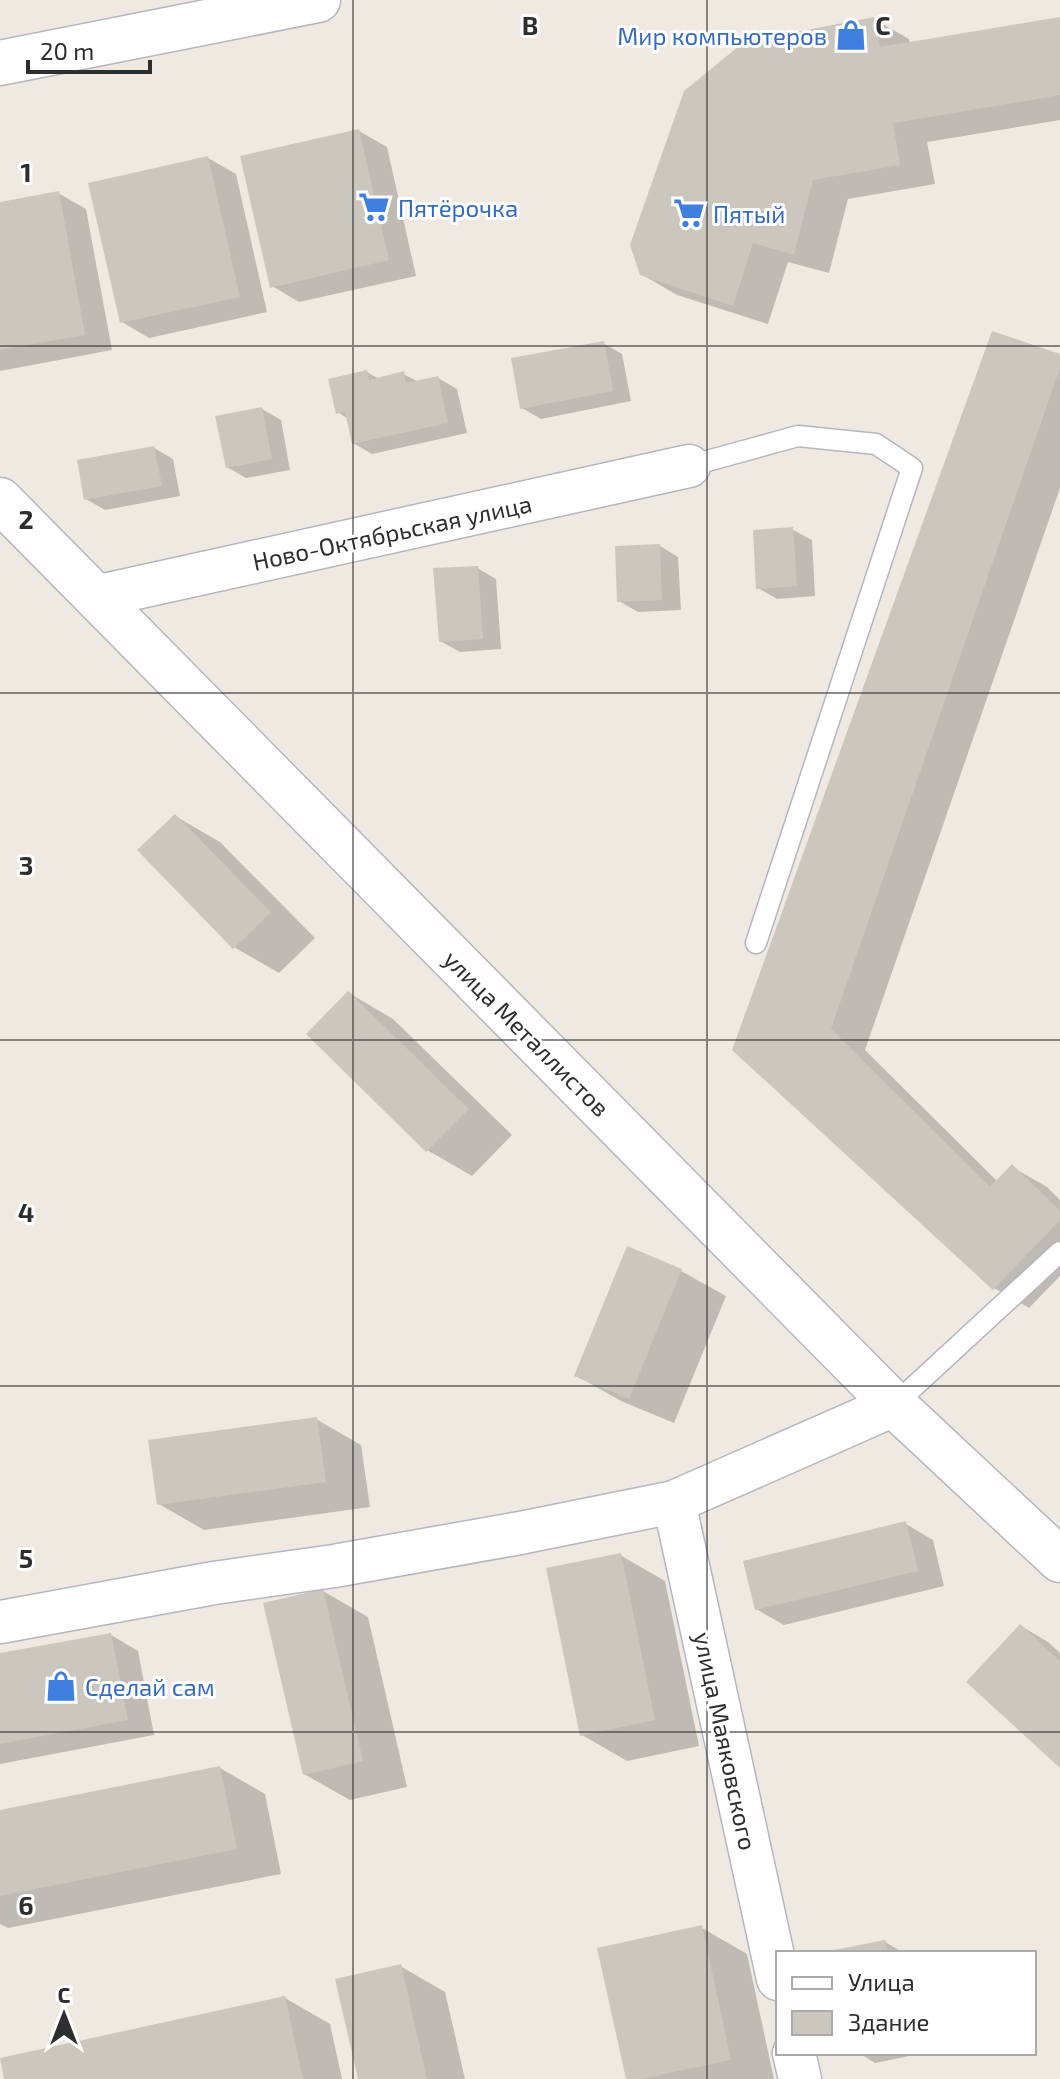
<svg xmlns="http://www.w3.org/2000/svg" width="1060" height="2079" font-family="'Exo 2',sans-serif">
<rect width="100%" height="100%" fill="#efe9e1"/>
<!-- shadow -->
<g fill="#0003">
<path d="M874 19 909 39 910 44 1060 19V120L927 142 935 184 848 199 829 273 788 262 768 324 677 295 641 274Z"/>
<path d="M359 131 387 147 416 276 299 302 272 286Z"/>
<path d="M208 158 236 174 267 312 149 338 122 322Z"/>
<path d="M58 193 86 209 112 350 0 371V204Z"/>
<path d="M603 343 622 354 631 401 541 419 522 408Z"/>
<path d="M1060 356V488L865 1050 998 1182 1012 1167 1047 1187 1060 1200V1276L1029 1308 994 1288 734 1049Z"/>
<path d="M367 372 379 379 403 374 419 382 438 378 457 389 467 433 372 454 353 443 348 419 338 412Z"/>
<path d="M262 409 281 420 290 470 246 478 227 467Z"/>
<path d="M154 448 173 459 180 496 105 510 86 499Z"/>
<path d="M793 530 812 540 815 596 777 599 758 588Z"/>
<path d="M660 546 678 557 681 610 638 612 619 601Z"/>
<path d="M477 568 496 579 501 649 460 652 440 641Z"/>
<path d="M175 816 220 842 315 938 279 973 234 947Z"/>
<path d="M349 993 393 1019 512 1135 472 1176 427 1150Z"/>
<path d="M681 1271 726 1296 674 1423 621 1401 577 1376Z"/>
<path d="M316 1419 361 1445 370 1507 204 1530 159 1504Z"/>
<path d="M906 1524 933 1540 944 1586 784 1625 756 1609Z"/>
<path d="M620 1555 665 1581 699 1746 627 1761 582 1735Z"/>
<path d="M323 1591 368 1617 407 1787 350 1800 304 1774Z"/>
<path d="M1021 1626 1048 1642 1060 1653V1766Z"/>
<path d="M111 1635 138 1651 154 1735 0 1764V1655Z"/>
<path d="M220 1768 265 1794 281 1874 8 1928 0 1924V1812Z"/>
<path d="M702 1928 747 1954 774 2079H628Z"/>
<path d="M885 1942 904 1953H836Z"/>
<path d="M400 1966 445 1992 465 2079H360Z"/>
<path d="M285 1998 330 2024 342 2079H6Z"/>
<path d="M859 2053H924L875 2063Z"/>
</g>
<!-- building -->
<g fill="#cbc7bf">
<path d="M874 17 880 47 1060 17V95L893 123 900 165 813 180 794 255 753 243 733 306 640 275 630 245 684 91 744 42Z"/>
<path d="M359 129 389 260 270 288 240 156Z"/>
<path d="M208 156 240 297 120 323 88 183Z"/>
<path d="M59 191 85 335 0 350V202Z"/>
<path d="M992 331 1060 354V368L831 1029 990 1187 1012 1164 1060 1211V1220L993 1290 732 1050Z"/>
<path d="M604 341 613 391 520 409 511 358Z"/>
<path d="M367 370 369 380 404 371 406 383 438 376 448 423 352 444 345 412 336 414 328 379Z"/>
<path d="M262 407 272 459 226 468 215 416Z"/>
<path d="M154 446 162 486 84 500 77 460Z"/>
<path d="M793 527 797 586 756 589 753 530Z"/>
<path d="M660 544 662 600 617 602 615 546Z"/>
<path d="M478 566 483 639 439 642 433 568Z"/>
<path d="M175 814 271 912 233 949 137 850Z"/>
<path d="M348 991 469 1109 426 1152 306 1034Z"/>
<path d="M627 1246 682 1269 629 1399 574 1376Z"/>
<path d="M317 1417 326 1482 157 1505 148 1440Z"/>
<path d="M906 1521 918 1571 755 1610 743 1561Z"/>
<path d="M621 1553 655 1720 580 1736 546 1568Z"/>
<path d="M323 1589 363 1761 303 1775 263 1603Z"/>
<path d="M1020 1624 1060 1661V1768L966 1682Z"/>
<path d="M111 1633 128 1720 0 1744V1653Z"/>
<path d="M220 1766 237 1849 0 1896V1810Z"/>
<path d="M702 1925 731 2060 641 2079H626L597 1948Z"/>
<path d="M885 1940 888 1953H834V1950Z"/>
<path d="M401 1964 427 2079H358L335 1979Z"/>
<path d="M285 1996 303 2079H4L0 2058Z"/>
</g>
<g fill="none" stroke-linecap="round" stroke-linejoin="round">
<defs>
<g id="service">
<path d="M689 466 798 436 876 444 912 468 756 943"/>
<path d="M894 1405 1060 1252"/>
</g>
<g id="minor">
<path d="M95 597 689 466"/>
<path d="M674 1502 778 1979"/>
<path d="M0 1622 214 1583 334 1566 520 1533 674 1502 894 1405"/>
<path d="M794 2053 800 2079"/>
</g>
<g id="tertiary">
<path d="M0 63 318 0"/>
<path d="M0 500 894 1405 1060 1560"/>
</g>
</defs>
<!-- service casing -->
<use href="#service" stroke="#b4b7c1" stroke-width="23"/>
<!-- minor casing -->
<use href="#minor" stroke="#b4b7c1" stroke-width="45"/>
<!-- tertiary casing -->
<use href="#tertiary" stroke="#b4b7c1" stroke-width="47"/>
<!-- service -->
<use href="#service" stroke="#fff" stroke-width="20"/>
<!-- minor -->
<use href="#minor" stroke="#fff" stroke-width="42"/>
<!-- tertiary -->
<use href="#tertiary" stroke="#fff" stroke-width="44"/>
</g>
<!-- grid -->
<path fill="none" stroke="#2e2e2e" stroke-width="2" stroke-opacity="0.55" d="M353 0V2079M707 0V2079M0 346H1060M0 693H1060M0 1040H1060M0 1386H1060M0 1732H1060"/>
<!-- icons -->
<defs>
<symbol id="shop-bare" viewBox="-9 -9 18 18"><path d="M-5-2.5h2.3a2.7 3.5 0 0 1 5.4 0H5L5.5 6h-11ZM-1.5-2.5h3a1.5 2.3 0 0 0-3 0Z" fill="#3f7fe0" stroke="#fff" stroke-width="2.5" paint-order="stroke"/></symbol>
<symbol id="supermarket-bare" viewBox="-9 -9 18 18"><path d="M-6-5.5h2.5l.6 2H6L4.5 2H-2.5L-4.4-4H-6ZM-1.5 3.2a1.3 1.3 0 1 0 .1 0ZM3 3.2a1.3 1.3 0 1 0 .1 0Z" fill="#3f7fe0" stroke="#fff" stroke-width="2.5" paint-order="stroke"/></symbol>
</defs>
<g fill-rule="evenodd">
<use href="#shop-bare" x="829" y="13" width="44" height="44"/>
<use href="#supermarket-bare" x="352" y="185" width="44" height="44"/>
<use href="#supermarket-bare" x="667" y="191" width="44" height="44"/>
<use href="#shop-bare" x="39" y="1664" width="44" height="44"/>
</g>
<g text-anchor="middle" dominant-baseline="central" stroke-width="6" stroke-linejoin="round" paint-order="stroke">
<!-- shop labels -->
<g font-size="24" fill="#366cbe" stroke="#fff" text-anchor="start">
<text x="827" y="35" text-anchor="end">Мир компьютеров</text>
<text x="398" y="207">Пятёрочка</text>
<text x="713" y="213">Пятый</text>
<text x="85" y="1686">Сделай сам</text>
</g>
<!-- street labels -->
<g font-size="24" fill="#2e2e2e" stroke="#fff">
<text transform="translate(392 532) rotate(-12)">Ново-Октябрьская улица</text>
<text transform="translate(527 1033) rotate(45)">улица Металлистов</text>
<text transform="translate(726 1741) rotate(78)">улица Маяковского</text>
</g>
</g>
<g font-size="26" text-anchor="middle" font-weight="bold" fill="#2e2e2e" stroke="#fff" stroke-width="6" stroke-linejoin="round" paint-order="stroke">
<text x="530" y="35">B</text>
<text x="883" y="35">C</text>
<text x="26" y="182">1</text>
<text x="26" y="529">2</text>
<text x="26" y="875">3</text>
<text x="26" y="1222">4</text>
<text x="26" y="1568">5</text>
<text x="26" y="1915">6</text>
</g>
<!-- legend -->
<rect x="776" y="1951" width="260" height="104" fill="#ffffff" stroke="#ababab" stroke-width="2"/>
<rect x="792" y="1977" width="40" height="12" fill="#ffffff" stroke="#ababab" stroke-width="2"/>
<text x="848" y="1991" font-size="24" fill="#2e2e2e">Улица</text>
<rect x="792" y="2011" width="40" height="24" fill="#cbc7bf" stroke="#ababab" stroke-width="2"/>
<text x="848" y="2031" font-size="24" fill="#2e2e2e">Здание</text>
<!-- north arrow -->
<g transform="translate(64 2015)" stroke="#ffffff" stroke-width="6" paint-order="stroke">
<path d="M0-6L14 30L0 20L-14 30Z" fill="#2e2e2e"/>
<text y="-12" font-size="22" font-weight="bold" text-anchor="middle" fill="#2e2e2e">С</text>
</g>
<!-- scale -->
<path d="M28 60v12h122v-12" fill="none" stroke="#2e2e2e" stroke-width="4"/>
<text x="40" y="60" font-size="24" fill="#2e2e2e" stroke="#ffffff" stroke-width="6" paint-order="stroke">20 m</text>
</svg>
